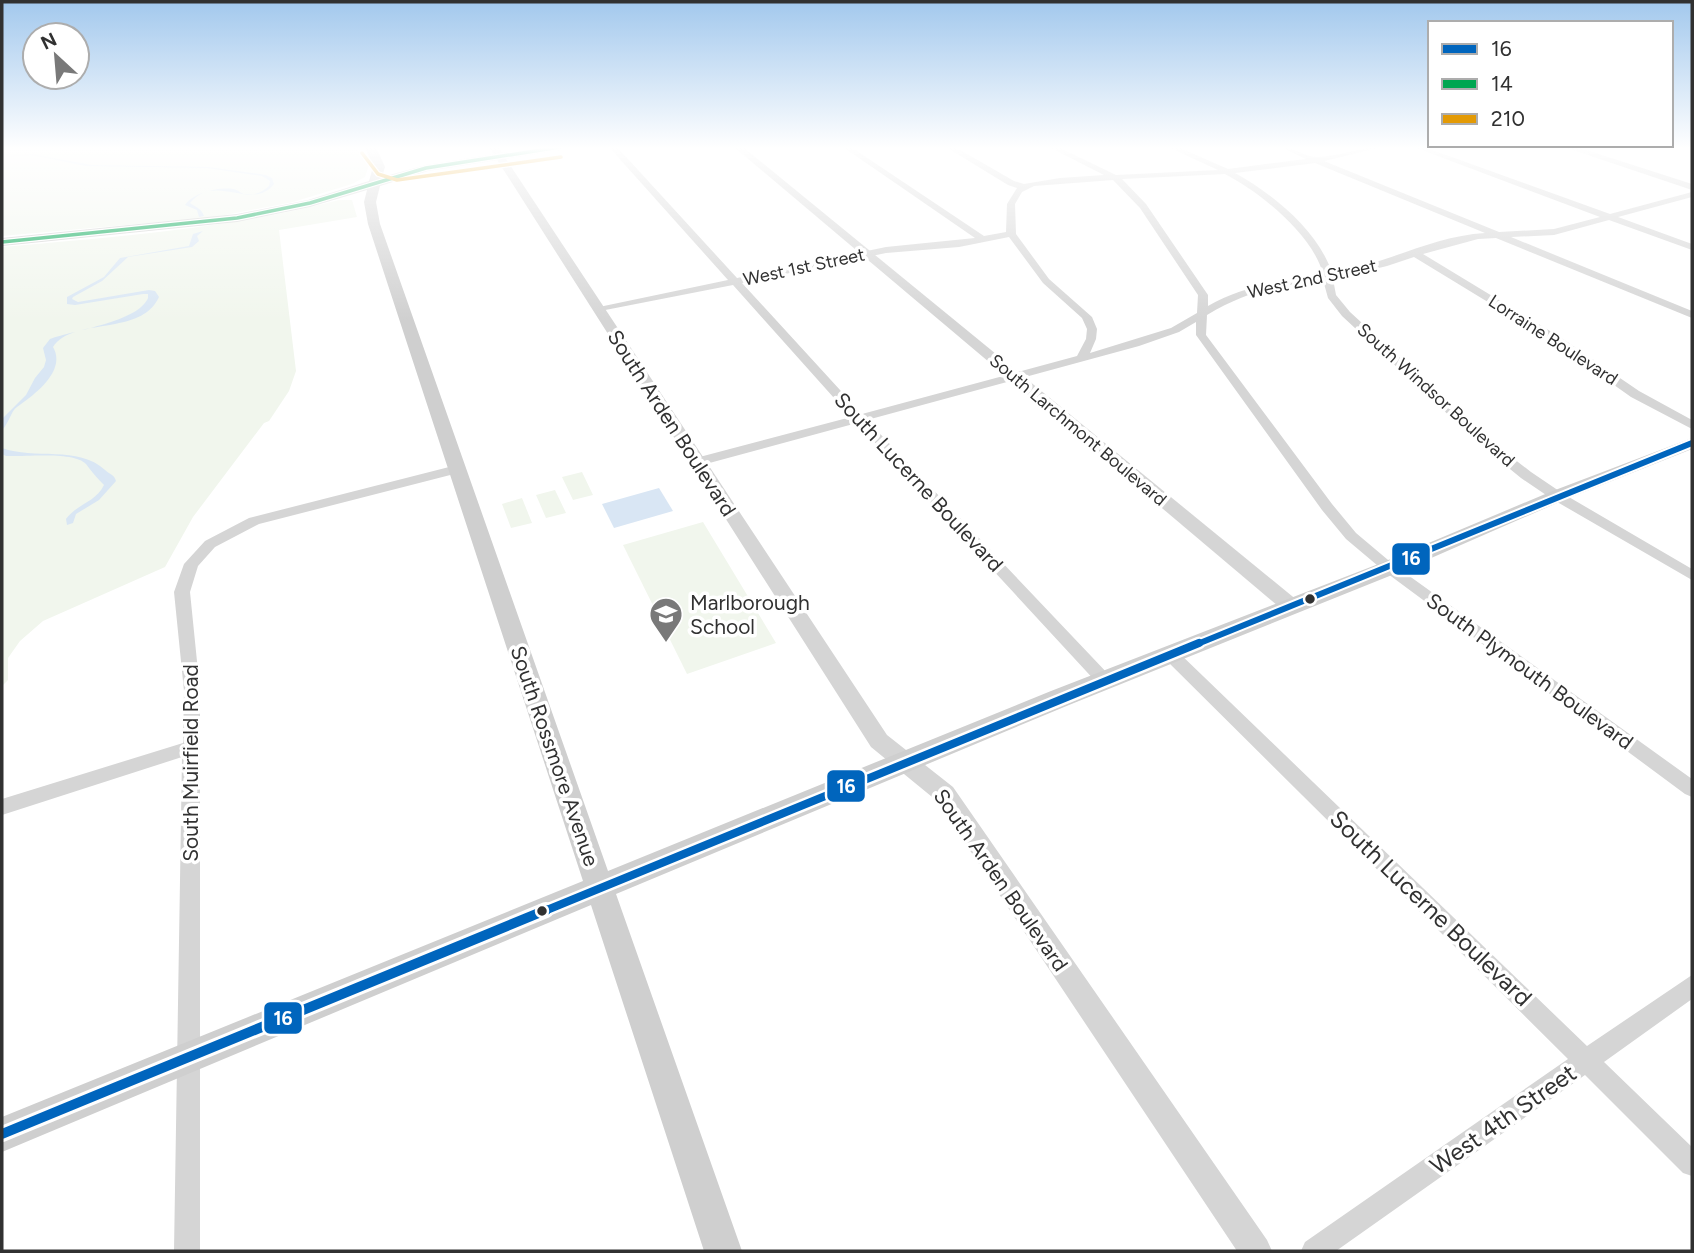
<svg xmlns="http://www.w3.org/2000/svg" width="1694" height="1253" font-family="Figtree,sans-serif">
<rect width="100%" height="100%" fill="#fff"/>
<!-- green -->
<g fill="#f1f6ed">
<path d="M2 147H356L369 165 365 177 352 184 293 202 215 217 2 236Z"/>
<path d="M339 200H352L357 217 279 230 296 371 289 391 269 421 264 423 193 517 165 567 43 621 20 641 8 658V680L2 686V247C115 237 228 229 339 200Z"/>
<path d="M582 472 593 495 573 500 562 477Z"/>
<path d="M555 490 566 513 546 518 536 495Z"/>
<path d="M522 498 532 523 511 528 502 504Z"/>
<path d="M703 522 776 643 687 674 623 545Z"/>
</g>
<!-- water -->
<g fill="#d9e6f4">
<path d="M32 154 92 165 208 167 266 175 272 178 274 184C252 212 215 172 190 203 197 208 201 208 204 216L199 217 197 210 185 205C193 193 219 187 233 189 239 190 242 195 248 195 256 195 264 191 269 186L270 181 262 176 207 168 86 166 31 155 2 157Z"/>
<path d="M203 231 197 236 199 241 192 247 128 257 102 281 73 297 72 299 78 302 149 290 155 291 159 297C141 337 74 316 53 347 67 371 34 395 17 407 11 411 9 423 2 430V419L26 395 35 378 44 367 46 360 43 348 50 339C74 330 138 322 148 298V294H143L75 305 67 304V297L104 277 120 258 189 246 193 234Z"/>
<path d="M2 448C34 460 78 445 105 470 110 475 114 474 116 481L99 500 76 514 73 523 67 525 66 519C77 504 96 502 104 485 97 478 91 471 86 464 74 451 24 457 6 456L2 454Z"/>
<path d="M659 488 673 511 614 528 602 504Z"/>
</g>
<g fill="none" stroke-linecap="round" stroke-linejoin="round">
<!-- minor -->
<g fill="#d5d5d5" fill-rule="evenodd">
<path d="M609 147H617L737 278 886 247 975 238 843 147H851L984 236 1006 232 1007 204 1017 188 1008 185 946 147H955L1014 181 1024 184 1060 178 1104 175 1049 147H1058L1116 175 1218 170 1168 147H1178L1228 169 1306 159 1280 147C1294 147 1306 158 1319 157 1340 156 1360 147 1382 147L1324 161 1499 232 1554 229 1600 217 1414 147H1424L1610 214 1692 192V197L1618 217 1692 244V250L1609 220 1554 235 1511 237 1692 311V318L1496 238 1478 239 1423 254 1560 337 1639 391 1692 420V429L1631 397 1552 341 1414 257 1387 266 1333 279 1336 295 1350 312 1491 441 1531 472 1562 493 1692 569V580L1552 499 1521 478 1483 447 1342 316 1328 298 1323 280C1276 287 1249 290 1207 315L1206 335 1332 504 1356 533 1394 565 1692 779V797L1685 794 1384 571 1346 539 1322 510 1196 335V322L1179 332 1139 346 867 420 1110 676 1112 680 1110 684H1098L857 423 702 465H692V459L851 417 733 285 595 312 594 310 599 307 728 280ZM1315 163 1485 233C1432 236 1384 265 1332 273 1318 230 1273 194 1235 173ZM1225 174C1260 192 1313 235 1323 274 1282 281 1244 285 1208 306V295L1146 204 1122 179ZM1113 180 1140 208 1198 295 1197 313 1171 328 1090 353 1096 339 1097 329 1092 317 1049 279 1016 234 1015 204 1022 192 1034 186ZM1009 237 1043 283 1082 318 1087 329 1086 339 1077 356 862 414 742 283 886 253 959 247Z"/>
<path d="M457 465 462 466V472L259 524 215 547 198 566 190 592 200 691V1251H174L182 757 2 815V799L183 743 184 691 174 592 184 564 205 541 249 518Z"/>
<path d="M1170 648 1176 650 1587 1046 1692 975V999L1604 1062 1692 1147V1176L1683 1173 1585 1075 1336 1251H1301L1305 1242 1568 1059 1164 658 1162 654 1164 650Z"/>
</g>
<!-- tertiary -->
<g fill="#d5d5d5" fill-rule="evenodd">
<path d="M489 147H498L887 735 953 787 1267 1240 1272 1251H1237L937 801 871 747Z"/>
<path d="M734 147H743L1298 601 1300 606 1298 611H1284Z"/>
<path d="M1564 147H1577L1692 184V190Z"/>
</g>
<!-- secondary -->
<path fill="#cfcfcf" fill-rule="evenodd" d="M365 147H376L385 167 382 177 426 165 541 147H566L560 150 428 171 380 186 376 202 380 224 608 871 1051 691 1381 563 1550 492 1692 438V449L1564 500 1397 573 1069 705 616 894 742 1251H704L591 905 2 1152V1117L583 881 368 224 364 202 367 190 310 207 237 222 2 246V238L237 214 308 200 369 181 373 167Z"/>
<defs>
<path id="bus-1-far2" d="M1195 645 1692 443"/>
<path id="bus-1-far1" d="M542 912 1199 643"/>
<path id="bus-1" d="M2 1134 546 910"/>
<path id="bus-2" d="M2 242 237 218 310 203 426 168 560 147"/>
<path id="bus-3" d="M362 153 378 174 397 180 561 157"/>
</defs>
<!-- bus-1-far2 casing -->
<use href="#bus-1-far2" stroke="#fff" stroke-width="10"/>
<!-- bus-1-far1 casing -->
<use href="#bus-1-far1" stroke="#fff" stroke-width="13"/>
<!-- bus-1 casing -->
<use href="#bus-1" stroke="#fff" stroke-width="16"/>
<!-- bus-2 casing -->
<use href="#bus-2" stroke="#fff" stroke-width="6"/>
<!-- bus-3 casing -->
<use href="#bus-3" stroke="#fff" stroke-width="6"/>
<!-- bus-1-far2 -->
<use href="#bus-1-far2" stroke="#0065bd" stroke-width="6"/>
<!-- bus-1-far1 -->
<use href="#bus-1-far1" stroke="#0065bd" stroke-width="8"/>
<!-- bus-1 -->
<use href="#bus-1" stroke="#0065bd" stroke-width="10"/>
<!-- bus-2 -->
<use href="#bus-2" stroke="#00a651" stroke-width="3.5"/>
<!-- bus-3 -->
<use href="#bus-3" stroke="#e39a05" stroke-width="3.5"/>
</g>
<!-- sky -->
<linearGradient id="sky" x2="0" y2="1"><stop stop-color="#a2c8ed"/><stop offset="0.46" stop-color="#fff"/><stop offset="1" stop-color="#fff" stop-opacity="0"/></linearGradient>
<rect width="1694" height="322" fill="url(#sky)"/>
<!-- icons -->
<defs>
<symbol id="school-pin" viewBox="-11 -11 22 30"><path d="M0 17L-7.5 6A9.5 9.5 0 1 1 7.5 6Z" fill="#797979" stroke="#fff"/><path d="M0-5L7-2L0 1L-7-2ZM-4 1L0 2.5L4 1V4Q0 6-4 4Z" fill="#fff"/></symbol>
</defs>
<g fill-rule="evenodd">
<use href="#school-pin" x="647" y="595" width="38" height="52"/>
</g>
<!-- markers -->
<g fill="#313131" stroke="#fff" stroke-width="2.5">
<circle cx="1310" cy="599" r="6"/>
<circle cx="542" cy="911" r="6"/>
</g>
<g text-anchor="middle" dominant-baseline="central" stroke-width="7" stroke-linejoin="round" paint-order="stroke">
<!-- far-street labels -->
<g font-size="18" fill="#313131" stroke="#fff">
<text transform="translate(804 267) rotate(-12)">West 1st Street</text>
<text transform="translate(1312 279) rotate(-12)">West 2nd Street</text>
<text transform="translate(1553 340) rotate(33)">Lorraine Boulevard</text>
<text transform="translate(1436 395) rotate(42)">South Windsor Boulevard</text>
<text transform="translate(1078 430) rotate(40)">South Larchmont Boulevard</text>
</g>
<!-- street labels -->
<g font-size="21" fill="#313131" stroke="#fff">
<text transform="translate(672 423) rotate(57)">South Arden Boulevard</text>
<text transform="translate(919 482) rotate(47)">South Lucerne Boulevard</text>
<text transform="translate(1530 671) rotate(36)">South Plymouth Boulevard</text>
<text transform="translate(555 756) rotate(71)">South Rossmore Avenue</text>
<text transform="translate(190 763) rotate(-90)">South Muirfield Road</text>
<text transform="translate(1001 880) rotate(55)">South Arden Boulevard</text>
</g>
<!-- poi labels -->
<g font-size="21" fill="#313131" stroke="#fff" text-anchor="start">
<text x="690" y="602">Marlborough<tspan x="690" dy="24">School</tspan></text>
</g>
<!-- near-street labels -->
<g font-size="24" fill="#313131" stroke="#fff">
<text transform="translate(1431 908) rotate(44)">South Lucerne Boulevard</text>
<text transform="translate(1503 1119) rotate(-35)">West 4th Street</text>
</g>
</g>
<g stroke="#fff" stroke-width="2.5">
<rect x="1391" y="542" width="40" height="34" rx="7" fill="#0065bd"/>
<rect x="826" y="769" width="40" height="34" rx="7" fill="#0065bd"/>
<rect x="263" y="1001" width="40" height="34" rx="7" fill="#0065bd"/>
</g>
<g font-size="19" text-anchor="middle" font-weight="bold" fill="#fff">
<text x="1411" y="565">16</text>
<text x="846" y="793">16</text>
<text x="283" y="1025">16</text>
</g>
<!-- border -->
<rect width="1694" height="1253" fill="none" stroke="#313131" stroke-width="7"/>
<!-- legend -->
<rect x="1428" y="21" width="245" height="126" fill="#ffffff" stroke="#adadad" stroke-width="2"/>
<rect x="1442" y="44" width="35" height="10" fill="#0065bd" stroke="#adadad" stroke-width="2"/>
<text x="1491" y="56" font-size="21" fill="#313131">16</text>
<rect x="1442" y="79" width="35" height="10" fill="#00a651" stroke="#adadad" stroke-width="2"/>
<text x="1491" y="91" font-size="21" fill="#313131">14</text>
<rect x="1442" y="114" width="35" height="10" fill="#e39a05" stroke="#adadad" stroke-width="2"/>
<text x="1491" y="126" font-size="21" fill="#313131">210</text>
<!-- north arrow -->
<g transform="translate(56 56) rotate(334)"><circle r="33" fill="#ffffff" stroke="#adadad" stroke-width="2"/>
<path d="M0-5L12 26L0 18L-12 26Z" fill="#797979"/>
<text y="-10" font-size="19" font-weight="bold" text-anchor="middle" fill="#313131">N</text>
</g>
</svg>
